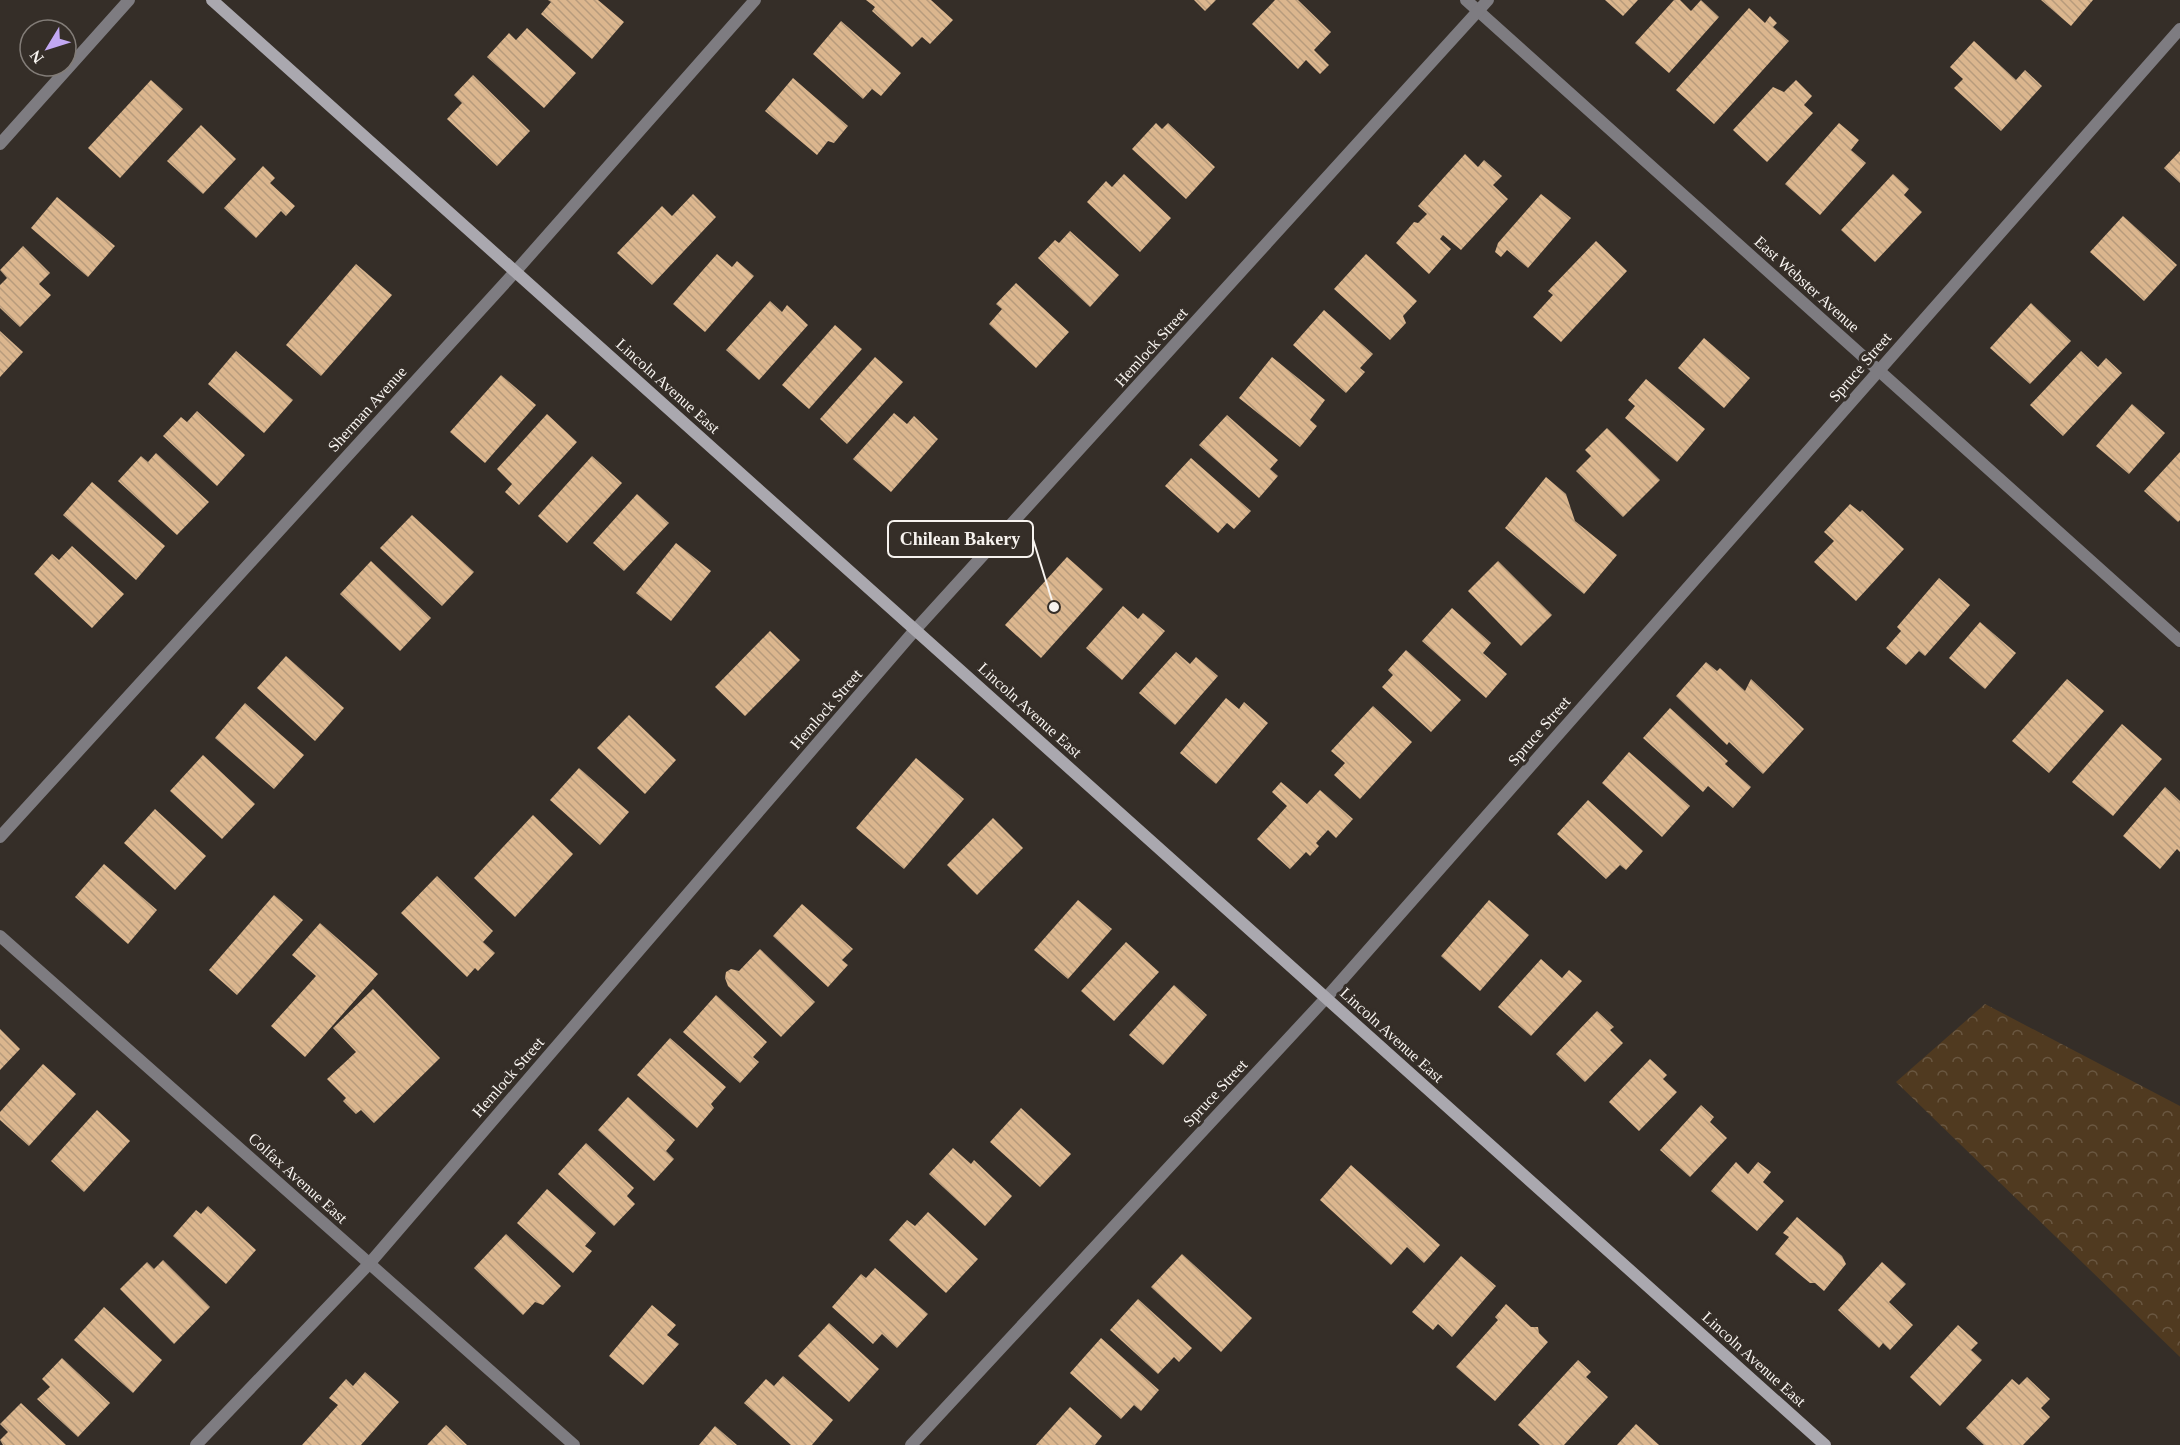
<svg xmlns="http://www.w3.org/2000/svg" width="2180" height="1445" font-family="Georgia,serif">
<defs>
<pattern id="forest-crowns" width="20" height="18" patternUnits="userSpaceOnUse" patternTransform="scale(1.5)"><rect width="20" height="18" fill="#503a20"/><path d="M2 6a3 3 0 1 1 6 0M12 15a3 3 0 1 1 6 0" fill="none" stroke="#6a5741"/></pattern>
<pattern id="building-back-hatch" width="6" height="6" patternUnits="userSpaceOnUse" patternTransform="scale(1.5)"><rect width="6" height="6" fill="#dbb68e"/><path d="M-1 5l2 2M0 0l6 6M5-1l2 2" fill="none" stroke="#b79b7c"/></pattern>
</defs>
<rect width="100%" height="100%" fill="#352e28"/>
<!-- forest -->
<path fill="url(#forest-crowns)" d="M1985 1004 2180 1106V1357L1896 1082Z"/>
<!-- building -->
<g fill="url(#building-back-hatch)">
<path d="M548 0H598L624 22 592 59 541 14 551 2Z"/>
<path d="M866 0H931L953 20 930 44 922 37 912 47 872 11 875 7Z"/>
<path d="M1194 0H1216L1205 11Z"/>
<path d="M1275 0H1298L1331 32 1314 50 1329 65 1320 74 1306 60 1298 69 1252 24Z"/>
<path d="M1605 0H1638L1623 16Z"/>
<path d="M1674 0H1680L1691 11 1701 0 1719 17 1669 73 1635 43Z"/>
<path d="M2041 0H2093L2071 26Z"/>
<path d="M1749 8 1765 23 1770 16 1777 23 1773 27 1789 41 1714 124 1676 90Z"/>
<path d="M841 21 901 73 881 96 872 89 863 99 813 54Z"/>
<path d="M527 28 576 73 544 108 487 57 509 33 516 40Z"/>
<path d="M1974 41 2016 80 2025 70 2042 86 2001 131 1954 88 1963 79 1950 67Z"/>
<path d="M473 75 530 131 497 166 447 119 462 103 454 95Z"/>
<path d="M793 78 848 126 834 143 828 141 817 155 765 111Z"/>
<path d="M151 80 183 109 120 178 88 148Z"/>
<path d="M1796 80 1812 96 1804 105 1813 113 1767 162 1733 130 1773 87 1784 92Z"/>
<path d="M1156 123 1162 129 1168 123 1215 167 1186 199 1132 149Z"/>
<path d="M1839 123 1859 140 1851 150 1866 163 1820 215 1785 184Z"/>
<path d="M201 125 236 159 203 194 167 161Z"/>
<path d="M2180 151V183L2164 168Z"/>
<path d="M1465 154 1478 167 1484 160 1502 176 1493 185 1508 199 1461 250 1443 235 1440 239 1451 249 1429 274 1396 243 1414 222 1418 223 1427 214 1418 206Z"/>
<path d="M263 166 275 178 270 183 295 206 286 216 281 211 256 238 224 208Z"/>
<path d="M1124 174 1171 218 1140 252 1087 202 1106 181 1112 187Z"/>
<path d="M1893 174 1909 189 1904 195 1922 212 1875 262 1841 230Z"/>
<path d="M693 194 716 217 652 285 617 253 662 206 672 216Z"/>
<path d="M1541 194 1571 218 1528 268 1507 250 1501 257 1495 252 1498 243Z"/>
<path d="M57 197 115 246 88 277 31 228Z"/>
<path d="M2123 216 2177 265 2144 301 2090 252Z"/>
<path d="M1070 231 1119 275 1090 307 1038 258 1055 240 1059 243Z"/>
<path d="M1596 241 1627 271 1561 342 1533 317 1553 295 1548 291Z"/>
<path d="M23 246 50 273 39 284 51 295 20 327 0 308V285L7 278 0 270Z"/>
<path d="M717 254 732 267 737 261 754 276 705 332 673 304Z"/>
<path d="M1366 254 1417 301 1403 316 1406 323 1390 340 1334 289Z"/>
<path d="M356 264 392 295 321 376 286 345Z"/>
<path d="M1016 283 1069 332 1036 368 989 324 1002 309 996 304Z"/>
<path d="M770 301 782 312 787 305 808 325 759 380 726 350Z"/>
<path d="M2031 303 2071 341 2030 384 1990 348Z"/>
<path d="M1324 310 1373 354 1360 368 1365 372 1346 393 1293 345Z"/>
<path d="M835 325 862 349 809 409 782 385Z"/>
<path d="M0 331 23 352 0 377Z"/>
<path d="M1704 338 1750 378 1724 408 1678 368Z"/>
<path d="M236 351 293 400 264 433 208 384Z"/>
<path d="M2081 351 2098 367 2106 358 2122 373 2063 436 2030 405Z"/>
<path d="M875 357 903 382 847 444 820 419Z"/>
<path d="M1272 357 1325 400 1310 420 1317 426 1300 447 1239 398Z"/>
<path d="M501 375 536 405 485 463 450 432Z"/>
<path d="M1646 379 1705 429 1677 462 1625 418 1635 406 1628 400Z"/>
<path d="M2132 404 2165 433 2129 474 2096 446Z"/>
<path d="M197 411 245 455 217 486 163 436 181 417 187 422Z"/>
<path d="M894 413 907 424 914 416 938 439 891 492 853 459Z"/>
<path d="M547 414 577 442 519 505 505 492 512 484 497 469Z"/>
<path d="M1227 415 1278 460 1270 469 1278 476 1259 498 1199 445Z"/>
<path d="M1607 428 1660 480 1623 517 1576 471 1591 456 1585 450Z"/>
<path d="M2180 452V520L2178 522 2144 491Z"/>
<path d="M156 453 209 502 177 535 118 481 141 456 148 462Z"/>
<path d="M592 456 622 483 567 543 538 516Z"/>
<path d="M1191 458 1251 511 1234 529 1227 523 1218 533 1165 486Z"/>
<path d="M1546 477 1566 494 1575 521 1617 555 1584 594 1505 528Z"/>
<path d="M92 482 165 546 136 580 63 515Z"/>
<path d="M637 494 669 523 624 571 593 543Z"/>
<path d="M1850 504 1860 512 1862 510 1904 549 1856 601 1814 562 1834 541 1824 532Z"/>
<path d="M412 515 474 572 442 606 380 548Z"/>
<path d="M676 543 711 571 671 621 636 593Z"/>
<path d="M72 546 124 594 92 628 34 574 52 554 59 560Z"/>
<path d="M1067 557 1103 589 1041 658 1005 625Z"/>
<path d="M371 561 431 618 400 651 340 594Z"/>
<path d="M1498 561 1552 615 1521 646 1468 591Z"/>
<path d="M1939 578 1970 605 1925 656 1919 651 1906 665 1886 648 1901 631 1897 627Z"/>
<path d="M1123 606 1138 619 1143 613 1165 631 1122 680 1086 648Z"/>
<path d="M1452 608 1491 643 1483 653 1507 674 1486 698 1422 641Z"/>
<path d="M1980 622 2016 653 1985 689 1949 658Z"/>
<path d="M770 631 800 660 745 716 715 687Z"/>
<path d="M1406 650 1461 700 1431 732 1382 687 1393 675 1388 670Z"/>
<path d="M1176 652 1190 664 1196 657 1218 676 1175 725 1139 693Z"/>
<path d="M286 656 344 708 315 741 257 688Z"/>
<path d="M1706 662 1717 671 1720 668 1745 691 1751 679 1804 729 1763 774 1729 742 1727 745 1676 696Z"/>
<path d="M2067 679 2104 711 2049 773 2012 741Z"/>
<path d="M1226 698 1239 709 1244 702 1268 723 1216 784 1180 753Z"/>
<path d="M245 703 304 755 274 789 215 738Z"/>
<path d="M1373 706 1412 742 1360 799 1334 775 1345 763 1331 751Z"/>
<path d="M1670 708 1728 761 1725 764 1751 787 1733 808 1708 786 1703 792 1643 738Z"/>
<path d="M629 715 676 760 645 794 597 748Z"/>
<path d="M2122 724 2162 759 2113 816 2072 782Z"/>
<path d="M1629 752 1690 806 1662 837 1602 783Z"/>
<path d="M203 755 255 804 222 839 170 791Z"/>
<path d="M916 758 964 799 904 869 856 828Z"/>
<path d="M579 768 629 812 600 845 550 800Z"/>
<path d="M1281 782 1307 804 1320 790 1353 819 1336 838 1328 830 1316 843 1319 846 1310 856 1306 852 1290 869 1257 839 1287 806 1272 792Z"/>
<path d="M2165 787 2180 801V852L2177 849 2160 869 2123 836Z"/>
<path d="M1588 800 1643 851 1626 870 1620 865 1606 879 1557 834Z"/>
<path d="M155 809 206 856 175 890 124 843Z"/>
<path d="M533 815 573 854 515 917 474 878Z"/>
<path d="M993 818 1023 848 977 895 947 865Z"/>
<path d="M104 864 157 910 128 944 75 897Z"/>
<path d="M437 876 493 931 483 942 495 953 478 971 475 968 467 977 401 913Z"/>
<path d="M274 895 303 920 237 995 209 970Z"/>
<path d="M1078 900 1112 929 1068 979 1034 950Z"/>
<path d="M1489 900 1529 935 1480 991 1441 956Z"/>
<path d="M802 904 853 949 842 960 848 965 828 987 773 936Z"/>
<path d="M320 923 378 974 305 1057 271 1026 316 976 292 955Z"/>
<path d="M1126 942 1159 972 1114 1021 1081 991Z"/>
<path d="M760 949 815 1002 781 1037 728 986 725 978 726 972 731 969 739 971Z"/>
<path d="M1541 959 1562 978 1569 970 1582 981 1531 1036 1498 1007Z"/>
<path d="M1174 985 1207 1015 1163 1065 1129 1035Z"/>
<path d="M373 989 440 1058 374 1123 361 1110 356 1114 343 1101 346 1098 327 1079 356 1052 333 1028Z"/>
<path d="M716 995 767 1042 753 1057 759 1062 740 1083 683 1032Z"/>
<path d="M1597 1011 1614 1027 1610 1030 1623 1043 1585 1082 1556 1054Z"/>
<path d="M0 1029 20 1049 0 1070Z"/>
<path d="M670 1038 726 1087 711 1104 714 1108 697 1128 637 1075Z"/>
<path d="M1650 1059 1667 1075 1663 1079 1677 1092 1639 1131 1609 1102Z"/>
<path d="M43 1064 76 1094 29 1146 0 1120V1112Z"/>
<path d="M628 1097 675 1140 666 1151 674 1159 654 1181 598 1130Z"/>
<path d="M1701 1105 1714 1117 1710 1122 1727 1138 1690 1177 1660 1150Z"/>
<path d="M1021 1108 1071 1154 1040 1187 990 1142Z"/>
<path d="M97 1110 130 1141 84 1192 51 1161Z"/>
<path d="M586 1143 634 1188 627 1196 635 1204 614 1226 558 1174Z"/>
<path d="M953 1148 971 1164 974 1160 1012 1196 985 1226 929 1174Z"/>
<path d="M1736 1162 1748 1174 1758 1162 1771 1172 1763 1182 1784 1201 1757 1231 1711 1191Z"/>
<path d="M1351 1165 1440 1245 1424 1263 1407 1247 1391 1265 1320 1200Z"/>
<path d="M547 1189 596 1233 585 1246 592 1251 573 1273 517 1223Z"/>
<path d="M208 1206 256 1250 226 1284 173 1236 196 1210 201 1214Z"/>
<path d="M928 1212 978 1259 946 1293 889 1240 907 1220 915 1226Z"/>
<path d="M1797 1217 1842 1256 1846 1264 1824 1291 1815 1283H1810L1775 1254 1789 1237 1783 1233Z"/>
<path d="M506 1234 561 1286 543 1305 535 1302 523 1315 474 1268Z"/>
<path d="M1182 1254 1252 1318 1221 1352 1151 1287Z"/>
<path d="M1461 1256 1496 1286 1452 1337 1438 1324 1433 1330 1412 1312Z"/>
<path d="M163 1260 210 1307 174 1344 120 1289 147 1262 154 1269Z"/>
<path d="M1882 1262 1906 1284 1889 1302 1913 1325 1890 1350 1883 1343 1879 1348 1838 1310Z"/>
<path d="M875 1268 928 1314 897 1348 882 1334 873 1344 832 1307 861 1274 866 1278Z"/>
<path d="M1138 1299 1192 1348 1179 1362 1174 1357 1158 1374 1110 1330Z"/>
<path d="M1506 1304 1531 1327H1538L1539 1333 1548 1342 1495 1401 1456 1367 1498 1320 1495 1317Z"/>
<path d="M652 1305 676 1325 667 1335 679 1344 643 1385 609 1356Z"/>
<path d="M104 1307 162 1360 133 1393 74 1340Z"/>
<path d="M829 1323 879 1369 849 1402 798 1356Z"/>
<path d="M1958 1325 1978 1343 1971 1350 1982 1360 1940 1406 1910 1377Z"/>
<path d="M1101 1338 1159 1390 1141 1411 1134 1405 1121 1419 1070 1373Z"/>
<path d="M62 1358 110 1403 78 1437 37 1399 50 1387 42 1379Z"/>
<path d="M1578 1360 1591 1372 1586 1377 1608 1397 1564 1445H1540L1518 1425Z"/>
<path d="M365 1372 399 1402 361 1445H302L338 1405 329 1398 346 1379 353 1386Z"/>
<path d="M783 1376 833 1420 812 1445H791L744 1403 766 1379 774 1386Z"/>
<path d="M2027 1377 2050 1399 2041 1408 2050 1417 2023 1445H1984L1966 1428 2012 1379 2019 1385Z"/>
<path d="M21 1403 66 1445H3L0 1440 8 1432 0 1424Z"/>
<path d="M1070 1407 1102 1436 1095 1445H1036Z"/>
<path d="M1636 1424 1659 1445H1617Z"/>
<path d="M446 1425 467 1445H427Z"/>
<path d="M715 1426 737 1445H699Z"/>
</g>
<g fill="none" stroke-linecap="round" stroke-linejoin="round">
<!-- street -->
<g stroke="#7e7c81" stroke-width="12">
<path d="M1466 0 2180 641"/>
<path d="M0 144 129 0"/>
<path d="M0 837 515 272 755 0"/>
<path d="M0 936 574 1445"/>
<path d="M196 1445 369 1264 915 630 1488 0"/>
<path d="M911 1445 1326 998 2180 29"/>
</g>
<!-- secondary -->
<path stroke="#aaa8af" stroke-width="12" d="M212 0 1825 1445"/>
</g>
<g text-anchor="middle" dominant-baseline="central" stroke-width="6" stroke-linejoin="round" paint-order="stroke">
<!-- street labels -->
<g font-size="16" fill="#f7f3ef" stroke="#352e28">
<text transform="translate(1807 284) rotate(42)">East Webster Avenue</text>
<text transform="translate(1151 347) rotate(-48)">Hemlock Street</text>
<text transform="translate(1860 367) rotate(-49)">Spruce Street</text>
<text transform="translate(668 386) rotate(42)">Lincoln Avenue East</text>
<text transform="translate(367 409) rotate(-48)">Sherman Avenue</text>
<text transform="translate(826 709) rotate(-49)">Hemlock Street</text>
<text transform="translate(1030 710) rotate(42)">Lincoln Avenue East</text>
<text transform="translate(1539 731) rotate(-49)">Spruce Street</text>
<text transform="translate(1392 1035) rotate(42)">Lincoln Avenue East</text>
<text transform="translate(508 1077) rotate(-49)">Hemlock Street</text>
<text transform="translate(1215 1093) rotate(-47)">Spruce Street</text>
<text transform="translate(298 1178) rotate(42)">Colfax Avenue East</text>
<text transform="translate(1754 1359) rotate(42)">Lincoln Avenue East</text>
</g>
</g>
<!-- callouts -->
<path fill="none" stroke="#f7f3ef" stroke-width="2" d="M1054 607L1033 539"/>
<circle fill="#f7f3ef" stroke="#352e28" stroke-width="2" cx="1054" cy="607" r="6"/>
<rect fill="#352e28" stroke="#f7f3ef" stroke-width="2" x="888" y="521" width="145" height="36" rx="6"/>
<g font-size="18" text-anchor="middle" font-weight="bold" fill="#f7f3ef">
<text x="960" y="545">Chilean Bakery</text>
</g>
<!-- north arrow -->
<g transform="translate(48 48) rotate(232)"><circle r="28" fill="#352e28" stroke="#837d78" stroke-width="1.5"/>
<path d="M0-4.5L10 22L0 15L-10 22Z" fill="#c2a8f3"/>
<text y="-9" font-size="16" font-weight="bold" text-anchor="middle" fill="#f7f3ef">N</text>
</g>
</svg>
